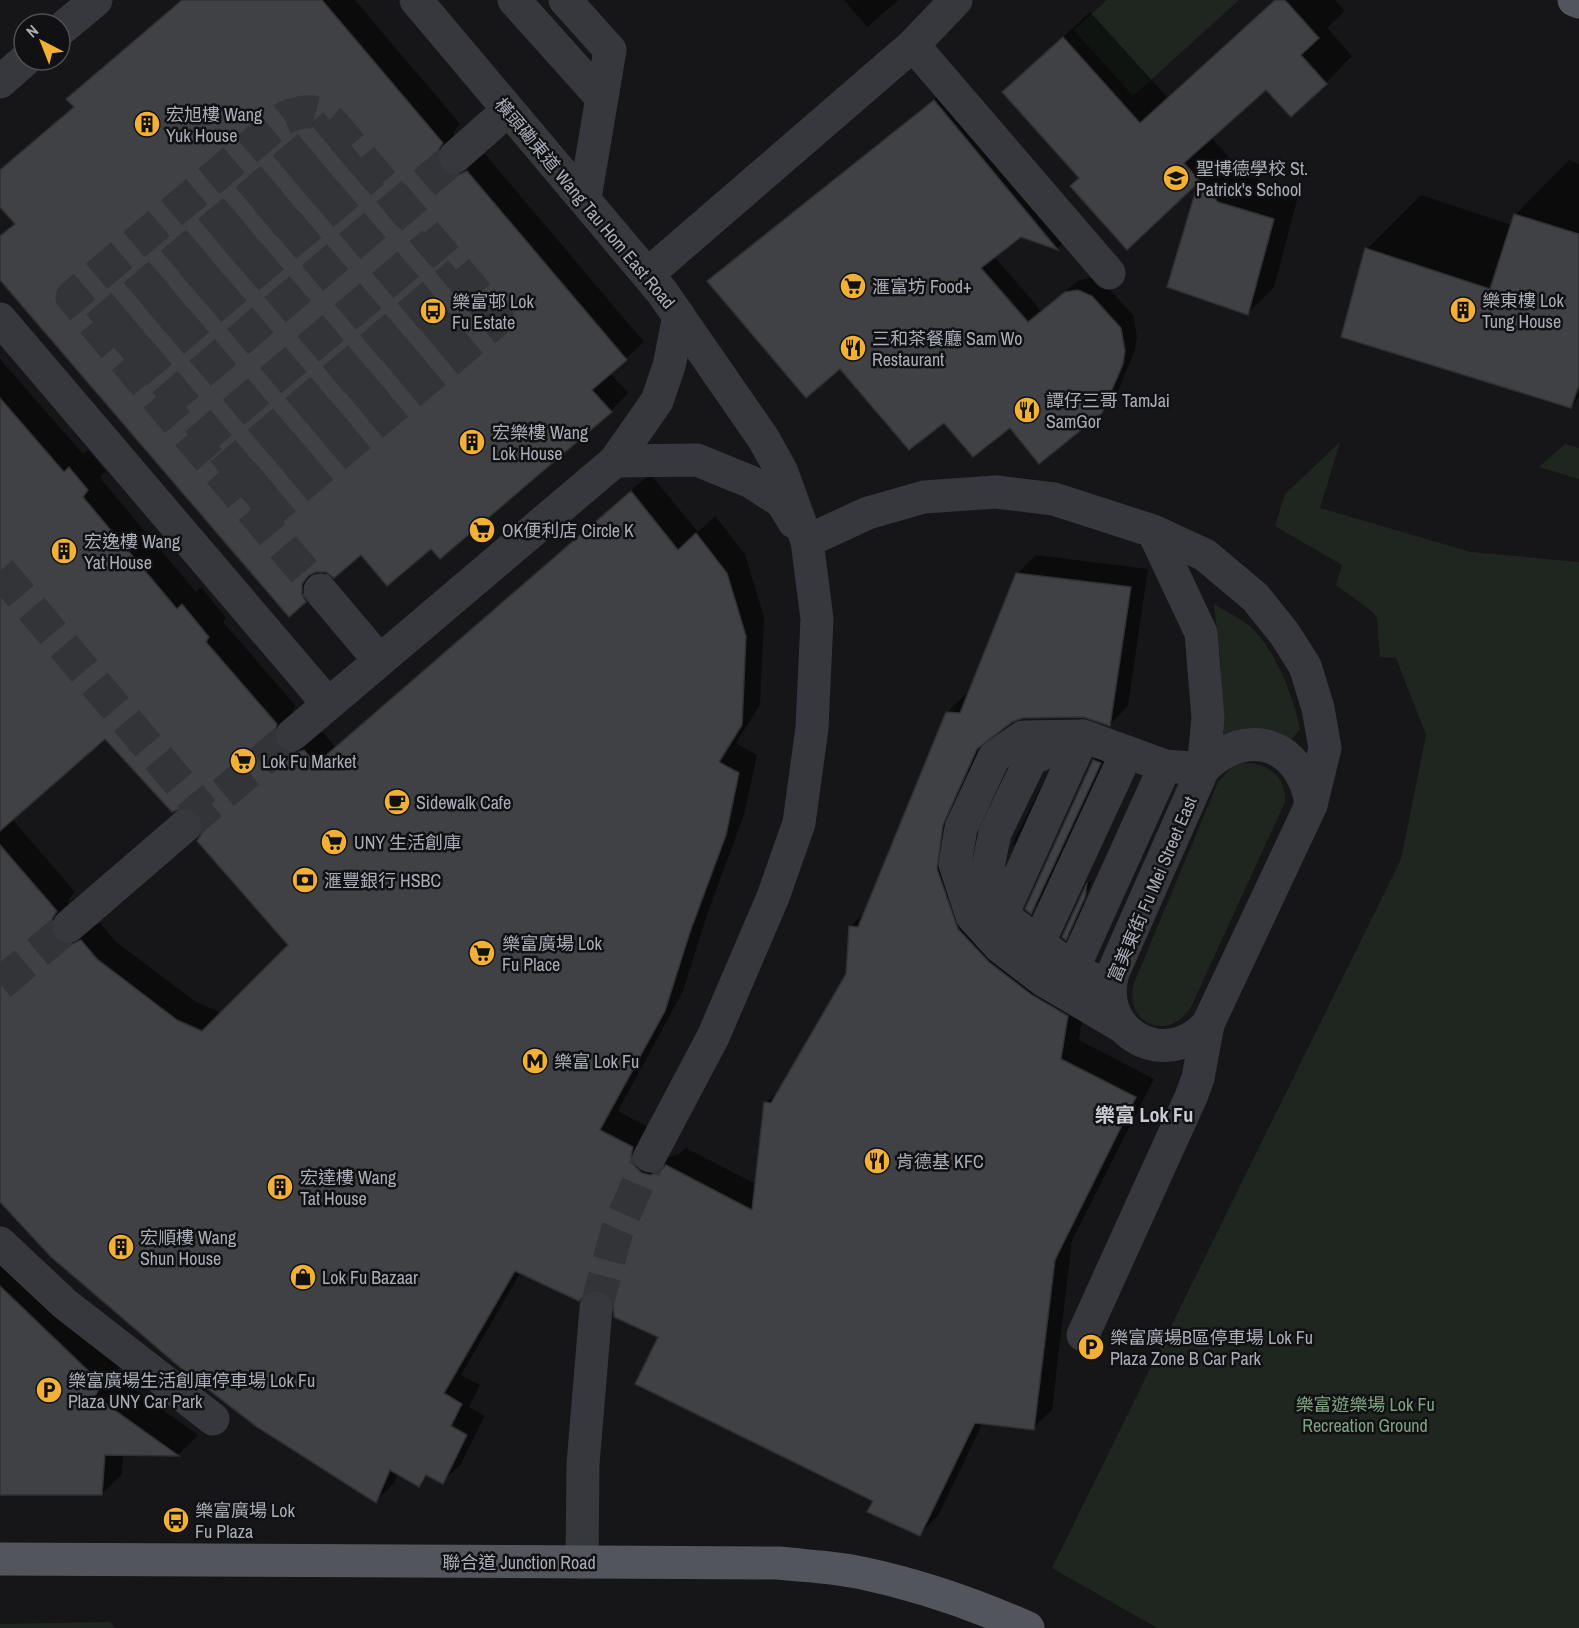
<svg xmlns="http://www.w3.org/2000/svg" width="1579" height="1628" font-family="'Archivo Narrow','Noto Sans TC',sans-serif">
<rect width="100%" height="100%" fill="#161618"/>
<!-- green -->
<g fill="#1e261f">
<path d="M1107 0H1239L1133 96 1074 30Z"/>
<path d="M1340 442 1320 508 1471 552 1579 562V1628H1157L1052 1568 1401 859 1426 735 1396 658 1380 657 1377 619 1373 612 1336 585 1342 565 1275 526 1285 494Z"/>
<path d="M1565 444 1579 448V479L1539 467Z"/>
<path d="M1214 604C1226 612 1243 619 1253 629 1278 656 1293 695 1300 729L1289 743 1257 732 1216 736 1221 666Z"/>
<path d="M1242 763C1267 762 1286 775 1285 802L1191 1007C1168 1043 1123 1024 1134 983L1218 782 1232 767Z"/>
<path d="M110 1622 115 1628H0V1624Z"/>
</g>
<!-- shadow -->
<g fill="#0007" fill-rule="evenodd">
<path d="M181 0H355L460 124 454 132V142L477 158 485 154 644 342 610 373 628 393 611 411 431 547 361 553 326 571 319 570 323 583 305 601 0 278V236L15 223 0 205V170L75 106 68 99 86 81Z"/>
<path d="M844 0H899L867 27Z"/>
<path d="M1274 0H1335L1345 11 1327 28 1352 56 1326 83 1266 88 1211 137 1245 175 1299 193 1274 287 1248 313 1169 286 1201 178 1127 248 1080 177 1004 92 1090 12 1167 97Z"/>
<path d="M941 94 1070 236 1058 248 1020 235 994 256 1041 311 1079 280 1091 278 1104 283 1133 315 1137 337 1135 350 1115 399 1101 412 1010 426 944 421 840 366 709 281Z"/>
<path d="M1569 160 1579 164V398L1571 407 1367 249 1421 195 1512 225 1515 215Z"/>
<path d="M0 359 83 454 88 450 106 471 100 478 196 592 201 587 226 618 223 622 295 705 291 719 314 736 323 732 335 747 650 474 698 532 715 516 745 554 764 617 760 705 736 743 757 755 744 815 708 912 683 991 618 1111 651 1129 660 1155 669 1157 679 1154 686 1148 756 1184 766 1103 782 1087 848 974 850 927 866 911 947 712 966 694H969L1017 574 1036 555 1148 569 1128 706 1110 724 1083 716 1022 717 1012 720 992 735 960 805 955 850 1085 998 1079 1040 1154 1079 1072 1240 1052 1410 1033 1428 983 1422 938 1516 919 1534 660 1336 607 1291 521 1272 461 1375 480 1385 469 1407 485 1416 461 1464 442 1482 429 1475 419 1485 398 1473 394 1483 376 1501 0 1200ZM105 737 200 812 205 823 204 833 290 945 222 1013 196 1002 115 941 100 923 91 927 68 910 69 899 75 892 12 819Z"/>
<path d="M1100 754 1106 757 1037 906 1031 912 1094 760Z"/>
<path d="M1048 773 1016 843 1013 846 1014 840Z"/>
<path d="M1092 880 1086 899 1088 890 1084 893V904L1071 932 1065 938 1064 937 1088 883Z"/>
<path d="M0 1247 122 1363 115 1376 198 1435 178 1455 123 1454 122 1474 102 1494 0 1495Z"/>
</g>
<!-- building -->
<g fill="#404145" stroke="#303034" stroke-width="1.5">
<path d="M182 0H322L443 143 437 152V160L441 169 450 175H458L467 171 627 360 592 390 612 412 440 559 431 549 387 586 361 555 334 578 326 572H316L308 576 302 584V594L306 602 289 617 0 280V236L15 224 0 207V170L74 107 66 99Z"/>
<path d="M1275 0H1285L1319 38 1301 55 1327 84 1291 117 1266 90 1184 163 1218 202 1274 219 1248 315 1167 287 1198 183 1127 250 1070 186 1079 178 1002 92 1063 37 1140 123Z"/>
<path d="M934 100 1058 250 1021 237 981 268 1028 322 1065 292 1078 290 1092 296 1121 328 1125 351 1123 364 1102 413 1039 464 1010 428 973 457 944 423 909 450 840 369 806 398 707 281Z"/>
<path d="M1514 214 1579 234V385L1571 408 1341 337 1365 248 1490 289Z"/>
<path d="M0 398 64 472 69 467 88 490 83 497 177 609 182 604 209 637 206 642 277 724 274 738 278 748 285 752 295 753 304 750 316 764 631 491 678 550 696 533 727 573 746 636 742 725 719 762 739 773 726 835 690 932 665 1011 600 1130 633 1147 631 1156 634 1165 642 1173 650 1175 659 1172 666 1165 752 1210 764 1102 771 1103 846 974 849 926 858 927 946 712 960 713 1016 573 1131 587 1110 726 1083 717 1023 718 1012 722 977 749 943 825 937 869 958 929 989 962 1032 995 1068 1016 1061 1059 1136 1097 1055 1260 1034 1430 975 1423 920 1536 867 1512 873 1501 635 1384 658 1337 614 1317 613 1301 606 1292 597 1289 589 1291 579 1301 515 1271 444 1393 462 1404 451 1426 467 1435 443 1484 426 1475 419 1487 390 1470 376 1503 257 1427 182 1369 51 1257 0 1202V845L57 911 52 919 51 929 55 939 63 944H72L81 940 97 959 177 1020 202 1031 288 945 197 841 202 833 203 823 199 813 191 808H182L172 812 105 739 0 831Z"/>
<path d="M1093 760 1101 763 1031 914 1025 909Z"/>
<path d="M1087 883 1085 897 1066 940 1062 937Z"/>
<path d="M0 1286 102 1384 95 1396 179 1456 105 1455 102 1495H0Z"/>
</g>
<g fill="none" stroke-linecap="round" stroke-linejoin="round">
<!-- minor-tunnel -->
<g stroke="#333438" stroke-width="33" stroke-dasharray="33 16" stroke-linecap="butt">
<path d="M97 327 334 125"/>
<path d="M116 350 354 149"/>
<path d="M136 373 373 172"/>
<path d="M163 405 455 157"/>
<path d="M196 444 433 243"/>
<path d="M221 474 459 273"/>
<path d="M241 497 478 296"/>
<path d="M260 520 498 319 334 125C319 108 304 109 284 118L72 297C154 395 237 493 320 590"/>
<path d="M0 571 203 811"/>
<path d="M186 825 292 735"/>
<path d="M0 984 69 926"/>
<path d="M596 1308 617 1231 650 1156"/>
</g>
<!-- minor -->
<g stroke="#37383d" stroke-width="33">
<path d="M416 0 662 292 763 438 781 470 807 541 817 619 812 728 799 823 773 897 713 1037 650 1156"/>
<path d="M514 0 601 97"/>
<path d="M565 0 610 50 585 198"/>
<path d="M60 30 96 0"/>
<path d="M913 45 1109 273"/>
<path d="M0 82 25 60"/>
<path d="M455 157 508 110"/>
<path d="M648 274 913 45 956 0"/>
<path d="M0 319 328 704"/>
<path d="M615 461 697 460 751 482 782 502 794 522"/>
<path d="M807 541 868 513 924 497 996 492 1054 499 1153 531 1205 555 1255 597 1284 633 1305 666 1318 708 1325 748 1311 805 1208 1024C1164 1074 1091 1029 1115 968L1203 769 1208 718 1201 633 1153 531"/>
<path d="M320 590 379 660"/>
<path d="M292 735 615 461 657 401 669 366 679 316"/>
<path d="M1070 742 1031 759 995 833 988 866 1002 915 1073 969 1110 988"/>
<path d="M1203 769C1247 724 1303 744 1311 805"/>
<path d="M1002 915 1083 736"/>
<path d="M69 926 185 826"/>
<path d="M1038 944 1127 752"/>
<path d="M1073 969 1165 766"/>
<path d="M1123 1027 1043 980 1000 947 972 916 955 864 961 828 994 757 1023 737 1083 736 1165 766 1203 769"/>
<path d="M0 1243 65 1304 213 1419"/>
<path d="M1083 1335 1191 1097 1198 1078 1208 1024"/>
<path d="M582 1562 583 1464 596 1308"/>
</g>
<!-- major -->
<g stroke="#53555c" stroke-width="33">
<path d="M1574 0 1579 2"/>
<path d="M0 1559 779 1563C806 1566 835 1567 862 1573 919 1585 974 1604 1028 1628"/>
</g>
</g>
<!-- icons -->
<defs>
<symbol id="building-disc" viewBox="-11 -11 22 22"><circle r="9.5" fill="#f2b134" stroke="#111113"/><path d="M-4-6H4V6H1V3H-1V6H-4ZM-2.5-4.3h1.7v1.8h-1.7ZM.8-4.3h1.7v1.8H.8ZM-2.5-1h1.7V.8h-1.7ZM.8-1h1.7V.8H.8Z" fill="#111"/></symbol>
<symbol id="school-disc" viewBox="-11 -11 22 22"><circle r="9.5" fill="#f2b134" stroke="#111113"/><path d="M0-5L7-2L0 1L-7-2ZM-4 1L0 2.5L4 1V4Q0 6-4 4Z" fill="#111"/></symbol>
<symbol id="supermarket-disc" viewBox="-11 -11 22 22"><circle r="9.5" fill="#f2b134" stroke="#111113"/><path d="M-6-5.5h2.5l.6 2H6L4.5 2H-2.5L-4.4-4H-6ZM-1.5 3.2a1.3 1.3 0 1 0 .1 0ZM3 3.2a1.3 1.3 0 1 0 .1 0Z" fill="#111"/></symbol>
<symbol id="bus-disc" viewBox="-11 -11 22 22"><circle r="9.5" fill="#f2b134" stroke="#111113"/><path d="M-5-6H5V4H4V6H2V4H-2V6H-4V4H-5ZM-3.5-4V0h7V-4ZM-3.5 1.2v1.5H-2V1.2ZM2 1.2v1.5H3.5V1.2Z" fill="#111"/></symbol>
<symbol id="restaurant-disc" viewBox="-11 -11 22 22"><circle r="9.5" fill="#f2b134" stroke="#111113"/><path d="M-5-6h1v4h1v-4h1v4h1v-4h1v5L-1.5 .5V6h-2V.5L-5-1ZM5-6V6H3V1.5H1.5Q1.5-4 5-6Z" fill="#111"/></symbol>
<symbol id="cafe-disc" viewBox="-11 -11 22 22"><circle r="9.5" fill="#f2b134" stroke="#111113"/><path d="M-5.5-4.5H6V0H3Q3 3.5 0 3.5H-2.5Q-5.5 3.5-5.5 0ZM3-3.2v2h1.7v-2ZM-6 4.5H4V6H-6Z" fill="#111"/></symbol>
<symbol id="bank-disc" viewBox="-11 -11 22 22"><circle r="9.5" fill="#f2b134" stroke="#111113"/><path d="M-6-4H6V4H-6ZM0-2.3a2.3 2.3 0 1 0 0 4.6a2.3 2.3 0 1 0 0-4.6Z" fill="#111"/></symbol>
<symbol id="metro-disc" viewBox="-11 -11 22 22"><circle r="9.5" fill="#f2b134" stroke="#111113"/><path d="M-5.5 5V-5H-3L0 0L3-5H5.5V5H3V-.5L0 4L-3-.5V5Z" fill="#111"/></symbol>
<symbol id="shop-disc" viewBox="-11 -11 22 22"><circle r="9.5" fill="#f2b134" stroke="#111113"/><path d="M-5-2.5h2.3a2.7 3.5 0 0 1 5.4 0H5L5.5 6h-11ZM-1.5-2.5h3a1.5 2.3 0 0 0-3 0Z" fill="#111"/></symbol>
<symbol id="parking-disc" viewBox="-11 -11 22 22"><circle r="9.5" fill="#f2b134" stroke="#111113"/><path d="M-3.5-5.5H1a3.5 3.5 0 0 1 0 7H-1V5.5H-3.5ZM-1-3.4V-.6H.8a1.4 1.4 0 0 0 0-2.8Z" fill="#111"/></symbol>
</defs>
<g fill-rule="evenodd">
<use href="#building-disc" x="132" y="109" width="30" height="30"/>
<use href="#school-disc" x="1161" y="163" width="30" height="30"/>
<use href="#supermarket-disc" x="838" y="271" width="30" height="30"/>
<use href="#building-disc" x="1448" y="295" width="30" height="30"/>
<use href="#bus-disc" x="418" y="296" width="30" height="30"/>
<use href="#restaurant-disc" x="838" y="333" width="30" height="30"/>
<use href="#restaurant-disc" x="1012" y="395" width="30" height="30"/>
<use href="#building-disc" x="457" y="427" width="30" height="30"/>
<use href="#supermarket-disc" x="467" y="515" width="30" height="30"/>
<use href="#building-disc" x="49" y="536" width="30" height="30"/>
<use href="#supermarket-disc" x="228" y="746" width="30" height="30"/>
<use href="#cafe-disc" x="382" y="787" width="30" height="30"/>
<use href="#supermarket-disc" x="319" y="827" width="30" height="30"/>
<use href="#bank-disc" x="290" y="865" width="30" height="30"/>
<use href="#supermarket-disc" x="467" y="938" width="30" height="30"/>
<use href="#metro-disc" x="520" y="1046" width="30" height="30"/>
<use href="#restaurant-disc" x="862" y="1146" width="30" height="30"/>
<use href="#building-disc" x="265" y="1172" width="30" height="30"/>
<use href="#building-disc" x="106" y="1232" width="30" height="30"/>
<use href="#shop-disc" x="288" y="1262" width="30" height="30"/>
<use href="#parking-disc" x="1076" y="1332" width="30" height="30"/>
<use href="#parking-disc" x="34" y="1375" width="30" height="30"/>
<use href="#bus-disc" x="161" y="1505" width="30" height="30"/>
</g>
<g text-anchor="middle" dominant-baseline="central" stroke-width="5" stroke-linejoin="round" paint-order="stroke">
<!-- poi labels -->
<g font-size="18" fill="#a8adb8" stroke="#111113" text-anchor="start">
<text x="166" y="114">宏旭樓 Wang<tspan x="166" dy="21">Yuk House</tspan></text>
<text x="1196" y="168">聖博德學校 St.<tspan x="1196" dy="21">Patrick's School</tspan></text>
<text x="872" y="286">滙富坊 Food+</text>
<text x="1482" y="300">樂東樓 Lok<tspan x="1482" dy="21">Tung House</tspan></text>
<text x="452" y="301">樂富邨 Lok<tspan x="452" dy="21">Fu Estate</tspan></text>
<text x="872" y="338">三和茶餐廳 Sam Wo<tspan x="872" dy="21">Restaurant</tspan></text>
<text x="1046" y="400">譚仔三哥 TamJai<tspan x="1046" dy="21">SamGor</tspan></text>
<text x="492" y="432">宏樂樓 Wang<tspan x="492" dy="21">Lok House</tspan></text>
<text x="502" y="530">OK便利店 Circle K</text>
<text x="84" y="541">宏逸樓 Wang<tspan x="84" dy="21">Yat House</tspan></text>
<text x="262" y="761">Lok Fu Market</text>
<text x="416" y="802">Sidewalk Cafe</text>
<text x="354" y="842">UNY 生活創庫</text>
<text x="324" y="880">滙豐銀行 HSBC</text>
<text x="502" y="943">樂富廣場 Lok<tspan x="502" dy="21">Fu Place</tspan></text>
<text x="554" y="1061">樂富 Lok Fu</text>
<text x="896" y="1161">肯德基 KFC</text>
<text x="300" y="1177">宏達樓 Wang<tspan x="300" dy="21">Tat House</tspan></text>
<text x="140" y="1237">宏順樓 Wang<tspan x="140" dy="21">Shun House</tspan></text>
<text x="322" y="1277">Lok Fu Bazaar</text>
<text x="1110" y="1337">樂富廣場B區停車場 Lok Fu<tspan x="1110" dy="21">Plaza Zone B Car Park</tspan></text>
<text x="68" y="1380">樂富廣場生活創庫停車場 Lok Fu<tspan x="68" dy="21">Plaza UNY Car Park</tspan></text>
<text x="195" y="1510">樂富廣場 Lok<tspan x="195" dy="21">Fu Plaza</tspan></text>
</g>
<!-- street labels -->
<g font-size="18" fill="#a8adb8" stroke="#111113">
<text transform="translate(585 203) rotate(50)">橫頭磡東道 Wang Tau Hom East Road</text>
<text transform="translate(1152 889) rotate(-67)">富美東街 Fu Mei Street East</text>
<text x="519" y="1562">聯合道 Junction Road</text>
</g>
<!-- park labels -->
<g font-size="18" fill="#7fa381" stroke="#111113">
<text x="1365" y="1404">樂富遊樂場 Lok Fu<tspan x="1365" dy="21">Recreation Ground</tspan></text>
</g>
<!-- neighbourhood labels -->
<g font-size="20" font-weight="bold" fill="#c9ccd4" stroke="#111113">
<text x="1144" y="1114">樂富 Lok Fu</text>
</g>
</g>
<!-- north arrow -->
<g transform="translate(42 42) rotate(318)"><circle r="28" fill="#111113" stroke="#4d4f55" stroke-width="1.5"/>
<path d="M0-4.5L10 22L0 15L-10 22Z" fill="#f2b134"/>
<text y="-9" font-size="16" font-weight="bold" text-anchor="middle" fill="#a8adb8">N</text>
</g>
</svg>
